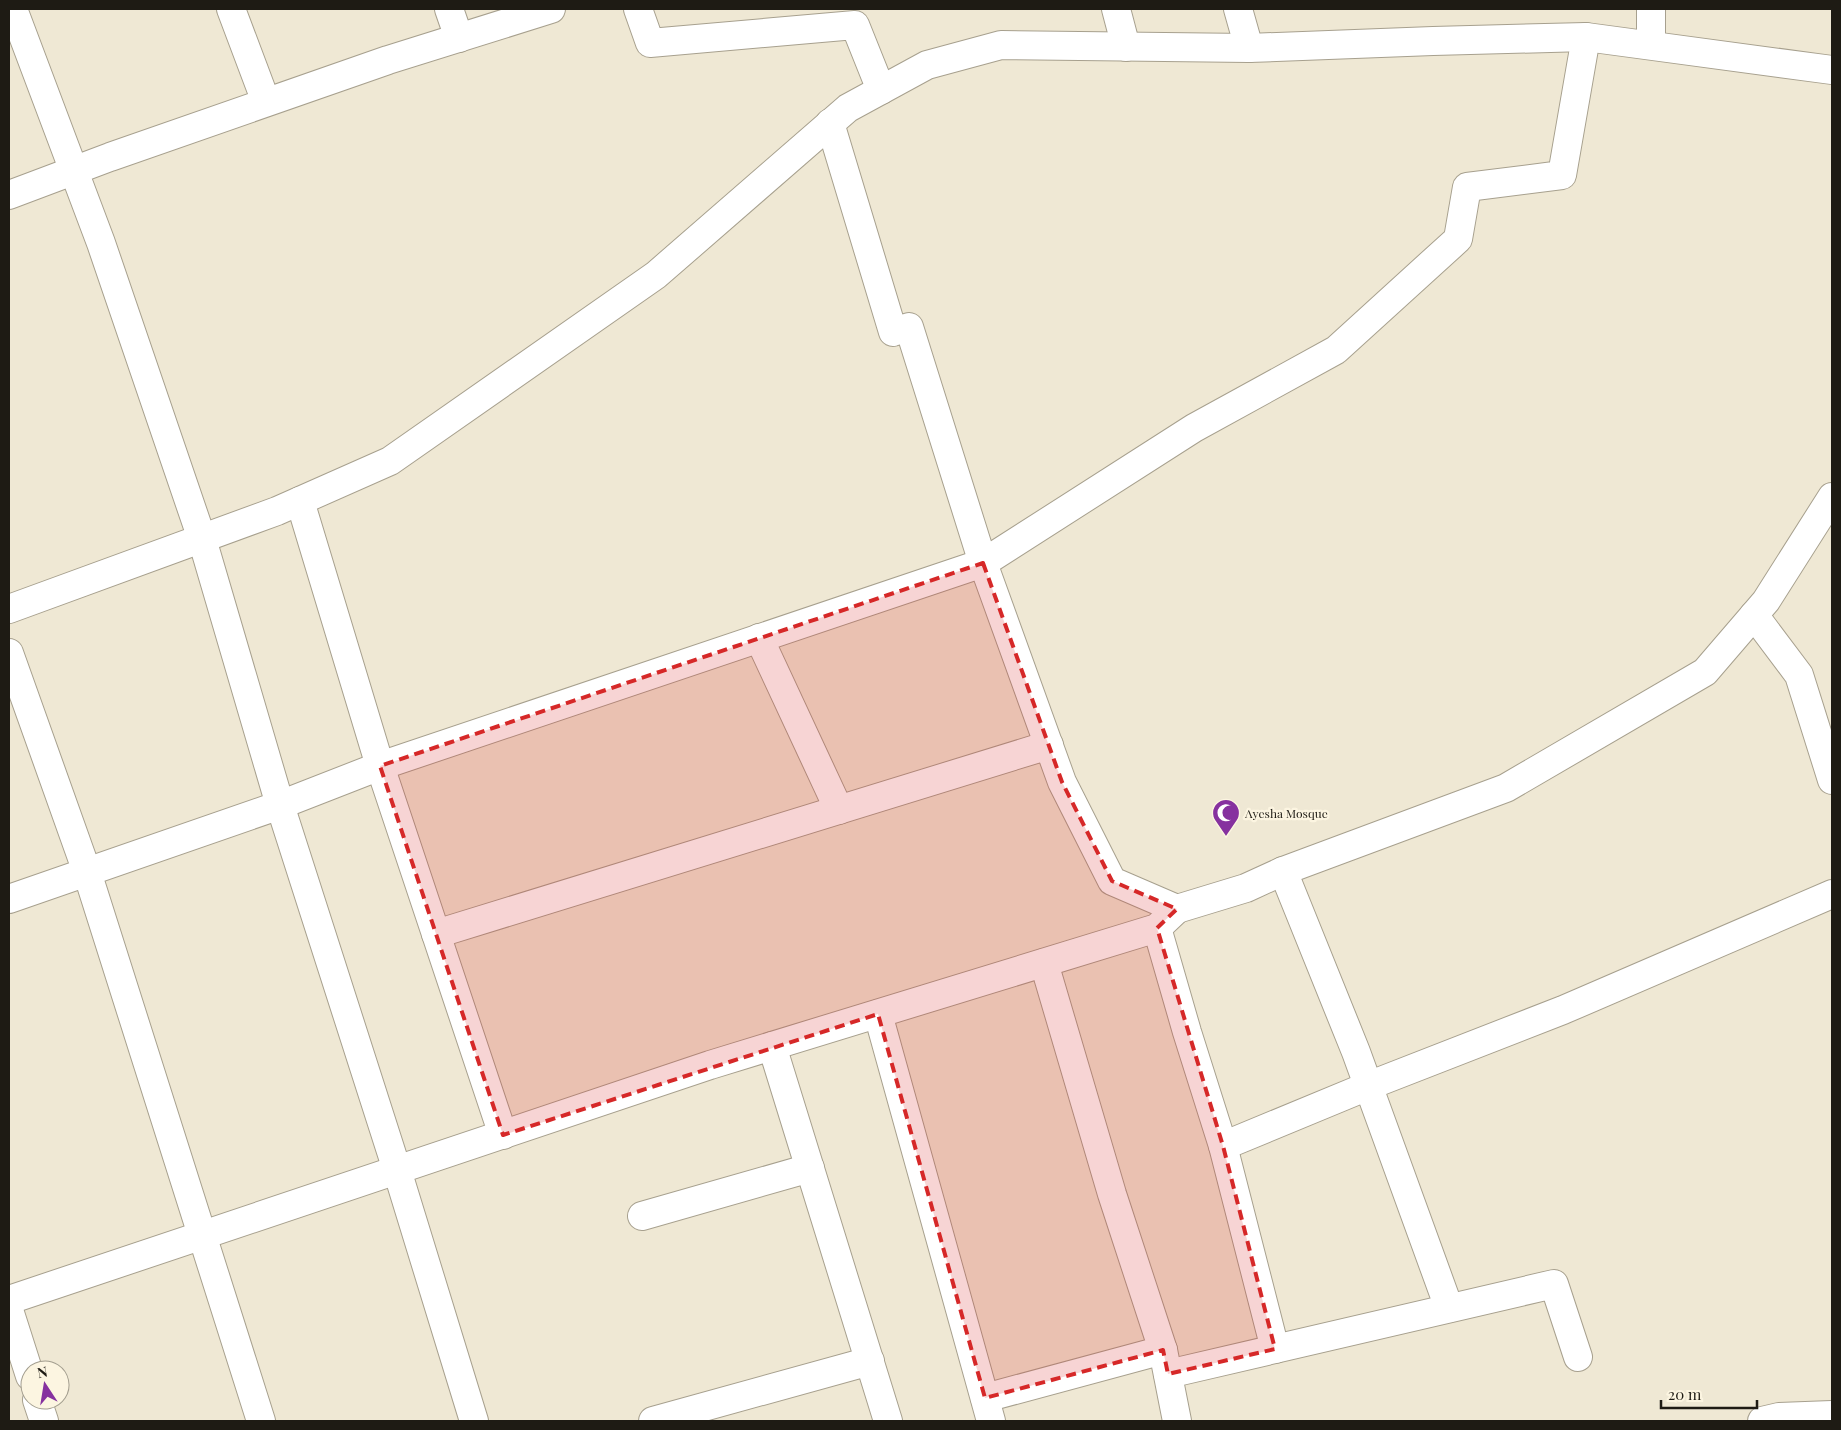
<svg xmlns="http://www.w3.org/2000/svg" width="1841" height="1430" font-family="'Playfair Display',serif">
<rect width="100%" height="100%" fill="#efe8d4"/>
<g fill="none" stroke-linecap="round" stroke-linejoin="round">
<defs>
<g id="minor">
<path d="M13 9 101 243 202 539 280 805 397 1170 474 1421"/>
<path d="M231 9 266 102"/>
<path d="M449 9 459 38"/>
<path d="M638 9 650 43 855 25 881 90"/>
<path d="M1116 9 1126 47"/>
<path d="M1238 9 1249 48"/>
<path d="M1651 9V45"/>
<path d="M830 123 893 332 909 327 983 563 1194 428 1336 350 1458 239 1467 187 1562 175 1586 37"/>
<path d="M9 195 110 157 388 60 551 9"/>
<path d="M300 501 380 766 503 1135"/>
<path d="M9 609 277 511 390 461 656 275 848 108 927 65 1001 45 1249 48 1433 41 1586 37 1832 70"/>
<path d="M1754 615 1799 675 1832 780"/>
<path d="M759 638 839 810"/>
<path d="M9 653 87 872 261 1421"/>
<path d="M1283 871 1356 1052 1449 1308"/>
<path d="M9 899 280 805 380 766 983 563 1062 782 1112 881 1177 909 1246 888 1283 871 1506 788 1705 672 1766 601 1832 497"/>
<path d="M1157 928 1187 1032 1223 1146 1275 1349"/>
<path d="M436 934 1049 745"/>
<path d="M1044 963 1112 1194 1163 1350 1177 1421"/>
<path d="M878 1014 991 1421"/>
<path d="M772 1046 888 1421"/>
<path d="M1223 1146 1368 1086 1563 1010 1832 894"/>
<path d="M642 1216 810 1168"/>
<path d="M9 1300 710 1065 1157 928 1177 909"/>
<path d="M9 1310 30 1376"/>
<path d="M1168 1374 1554 1284 1578 1357"/>
<path d="M985 1398 1163 1350"/>
<path d="M37 1400 44 1421"/>
<path d="M653 1421 870 1361"/>
<path d="M1762 1421 1779 1417 1832 1415"/>
</g>
</defs>
<!-- minor casing -->
<use href="#minor" stroke="#a7a08e" stroke-width="30"/>
<!-- minor -->
<use href="#minor" stroke="#fff" stroke-width="28"/>
</g>
<!-- marked area -->
<path fill="#d62828" fill-opacity="0.2" stroke="#d62828" stroke-width="4" stroke-dasharray="10 6" stroke-linejoin="round" d="M983 563 1062 782 1112 881 1177 909 1157 928 1223 1146 1275 1349 1168 1374 1163 1350 985 1398 878 1014 503 1135 380 766Z"/>
<!-- icons -->
<defs>
<symbol id="mosque-pin" viewBox="-11 -11 22 30"><path d="M0 17L-7.5 6A9.5 9.5 0 1 1 7.5 6Z" fill="#86319f" stroke="#fcf5e1"/><path d="M3.5-4.9A6 6 0 1 0 3.5 4.9A5 5 0 1 1 3.5-4.9Z" fill="#fff"/></symbol>
</defs>
<g fill-rule="evenodd">
<use href="#mosque-pin" x="1210" y="797" width="32" height="43"/>
</g>
<g text-anchor="middle" dominant-baseline="central" stroke-width="4.5" stroke-linejoin="round" paint-order="stroke">
<!-- poi labels -->
<g font-size="12" fill="#1e1b14" stroke="#fcf5e1" text-anchor="start">
<text x="1245" y="813">Ayesha Mosque</text>
</g>
</g>
<!-- border -->
<rect width="1841" height="1430" fill="none" stroke="#1e1b14" stroke-width="20"/>
<!-- north arrow -->
<g transform="translate(45 1385) rotate(348)"><circle r="24" fill="#fcf5e1" stroke="#a39e8f"/>
<path d="M0-4L9 19L0 12L-9 19Z" fill="#86319f"/>
<text y="-8" font-size="14" font-weight="bold" text-anchor="middle" fill="#1e1b14">N</text>
</g>
<!-- scale -->
<path d="M1661 1400v8h96v-8" fill="none" stroke="#1e1b14" stroke-width="2.5"/>
<text x="1668" y="1400" font-size="15" fill="#1e1b14" stroke="#fcf5e1" stroke-width="4" paint-order="stroke">20 m</text>
</svg>
